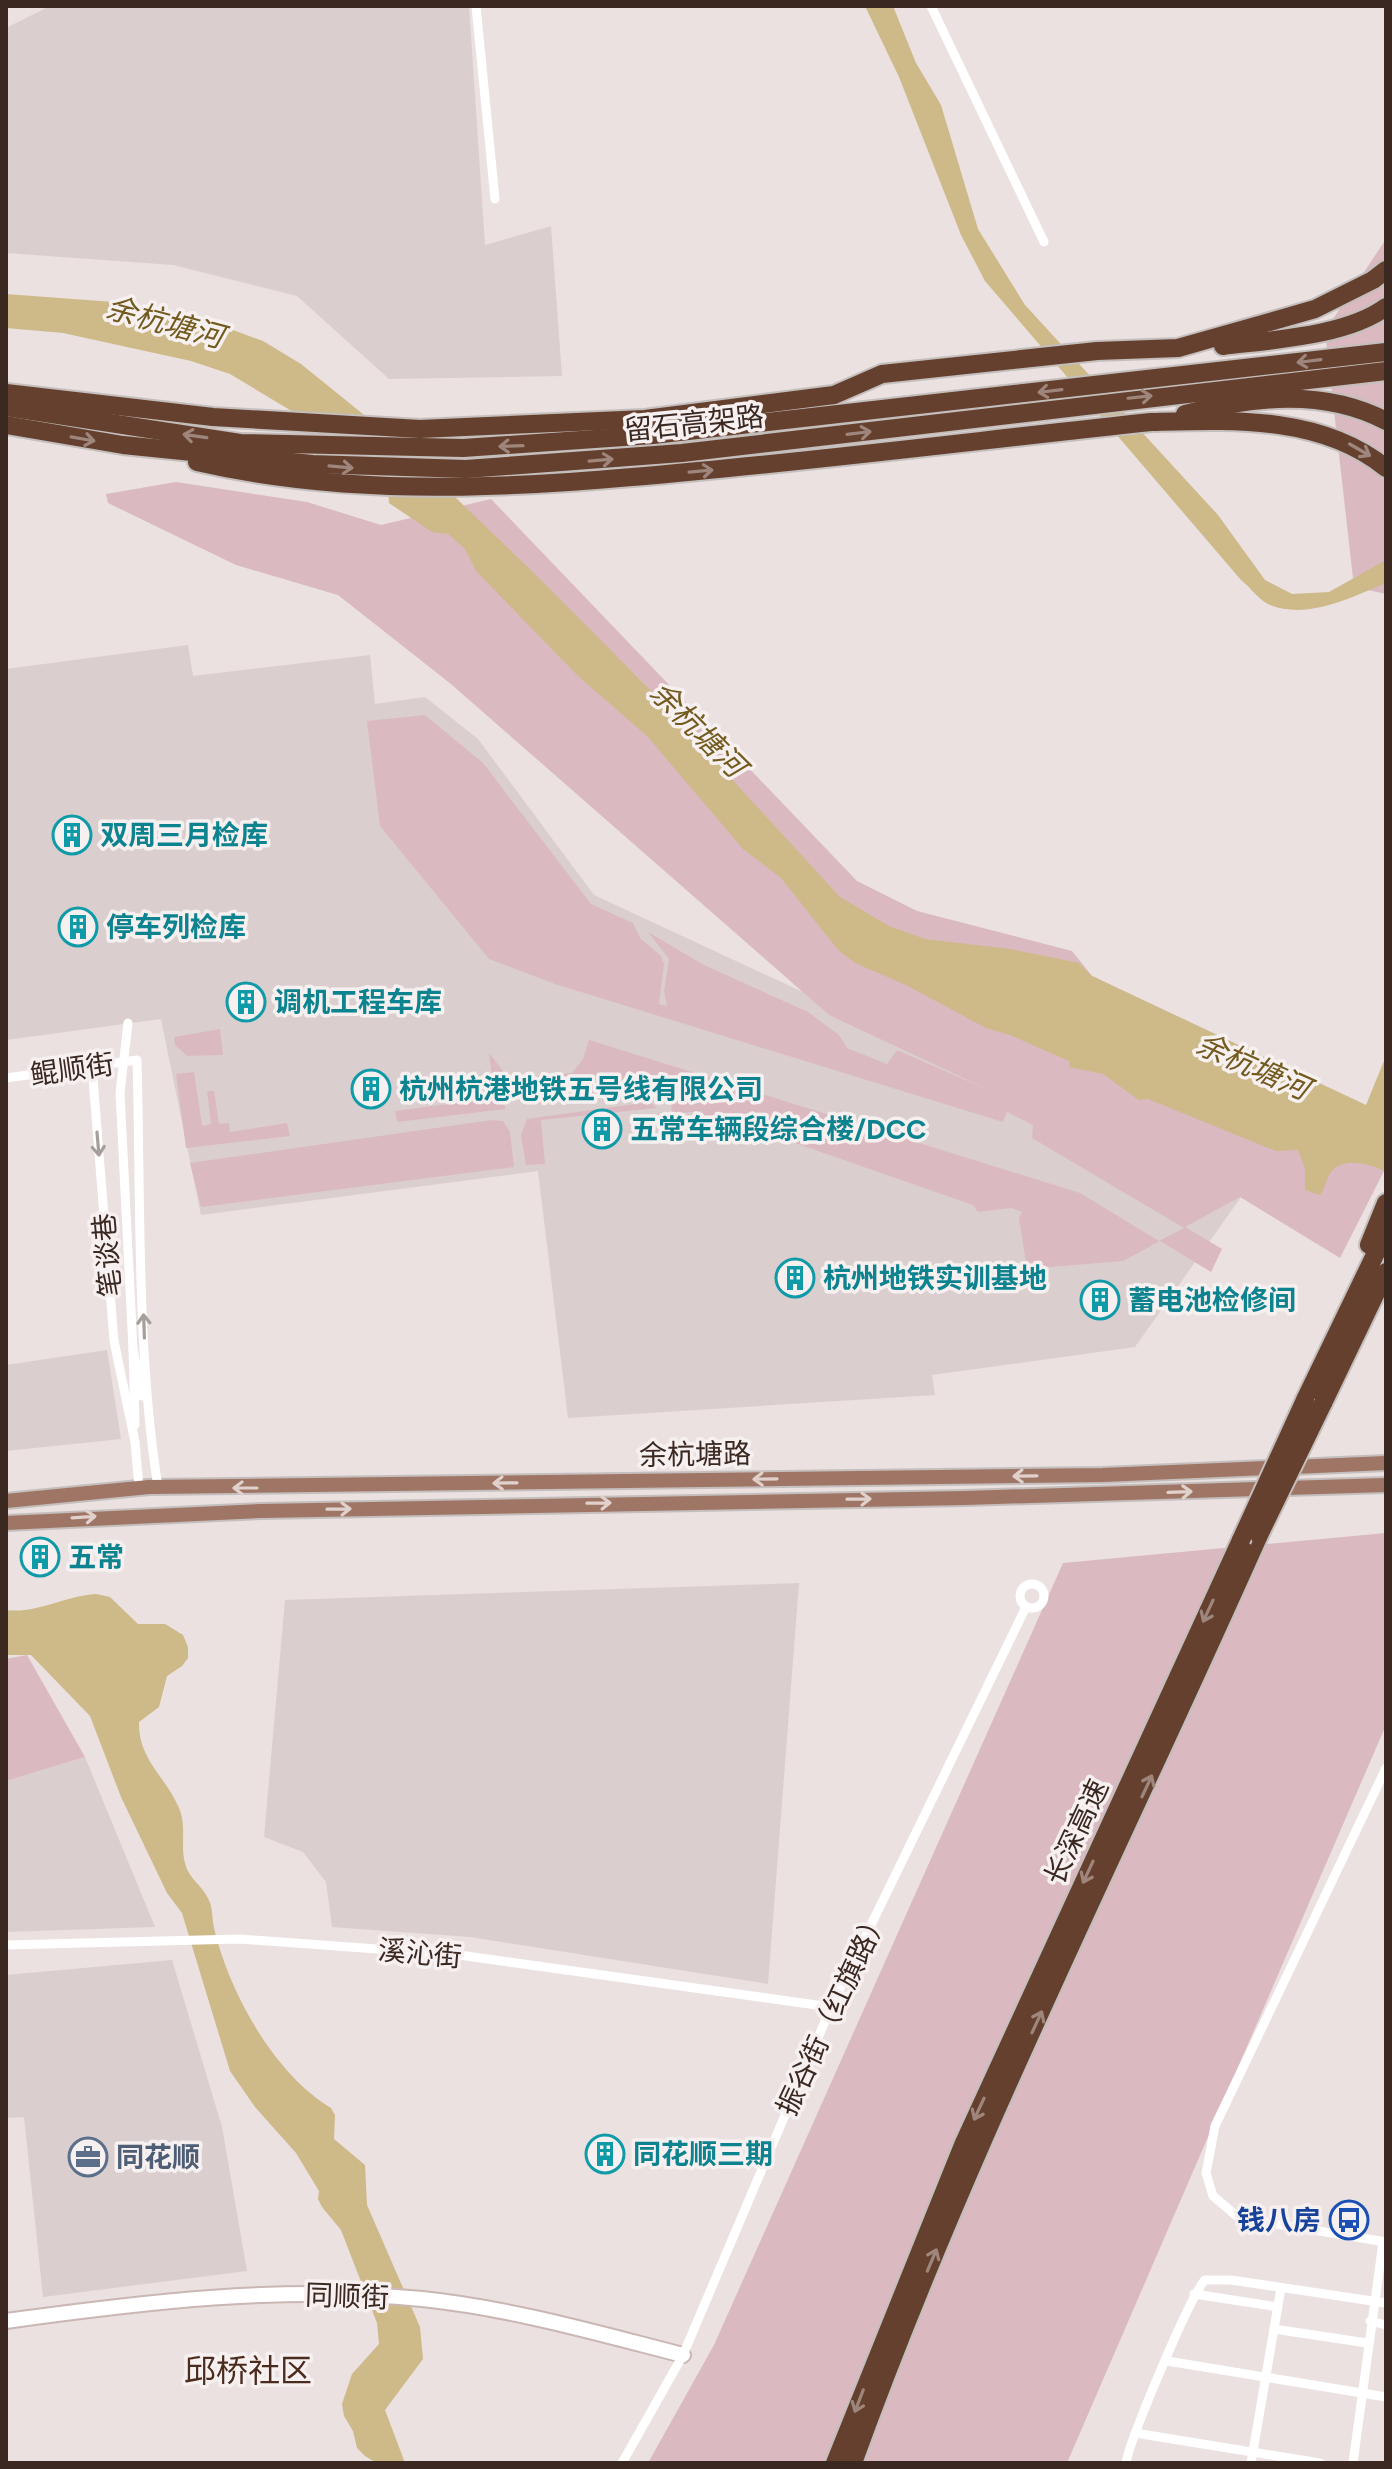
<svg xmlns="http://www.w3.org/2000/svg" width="1392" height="2469" font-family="Figtree,'Noto Sans SC',sans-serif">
<rect width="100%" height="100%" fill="#eae1e0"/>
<!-- built -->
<g fill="#dacfce">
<path d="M50 6H469L485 245 551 226 562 376 389 379 297 296 173 265 6 253V28Z"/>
<path d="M188 645 193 676 370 655 375 704 425 697 478 739 594 895 803 992 830 1015 1241 1197 1135 1347 932 1375 935 1395 568 1418 538 1171 201 1215 161 1019 6 1040V669Z"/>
<path d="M107 1350 121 1439 6 1451V1365Z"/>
<path d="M799 1583 768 1984 470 1937 332 1927 326 1882 303 1852 264 1837 285 1600Z"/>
<path d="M85 1757 155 1927 6 1932V1781Z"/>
<path d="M172 1960 222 2127 247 2271 43 2297 24 2117 6 2118V1975Z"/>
</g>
<!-- green -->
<g fill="#dbb9c0">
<path d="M1386 239V594L1354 587 1325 331Z"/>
<path d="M176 482 307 502 381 525 491 499 857 881 917 911 1072 951 1092 976 1386 1115V1167L1340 1258 1240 1197 1185 1227 1222 1249 1211 1272 1160 1241 1123 1261 1027 1269 1019 1218 1022 1212 1011 1208 978 1212 973 1205 772 1135 704 1140 701 1111 672 1114 671 1101 663 1092 653 1090 537 1104 533 1077 572 1073 583 1059 589 1040 1080 1193 1159 1241 1184 1228 1032 1138 1033 1125 1007 1112 1003 1122 555 984 489 959 380 826 367 721 425 715 483 763 591 904 633 923 640 938 661 956 664 964 659 1004 667 1006 664 991 669 959 648 932 704 965 808 1012 839 1035 847 1048 887 1064 897 1050 991 1091 829 1015 451 684 338 595 236 565 108 503 106 494Z"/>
<path d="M220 1029 223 1055 187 1056 175 1045 174 1037Z"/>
<path d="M489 1053 503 1071 505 1109 397 1122 395 1111 495 1098Z"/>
<path d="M194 1072 202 1126 211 1124 207 1091H214L219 1124 229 1123 230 1132 287 1123 290 1136 186 1148 176 1074Z"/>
<path d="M649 1102 657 1108 541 1120 545 1164 526 1165 521 1135 527 1119Z"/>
<path d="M492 1120 503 1121 510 1132 514 1167 201 1207 190 1163Z"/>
<path d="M1386 1533V1725L1067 2463H648L714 2345 1063 1563Z"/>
<path d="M27 1655 85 1757 6 1781V1659Z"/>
</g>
<!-- water -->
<g fill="#ceb989">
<path d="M865 6H893L916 63 941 105 978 229 1025 305 1218 515 1265 580 1292 594 1329 592 1386 560V583C1352 597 1308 620 1270 605 1260 601 1250 587 1241 580L985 281 961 235 899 77Z"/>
<path d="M6 294 127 303 211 322 263 341 301 364 400 444 540 579 651 691 840 897 889 926 925 939 1010 949 1079 963 1092 976 1366 1105 1386 1056V1172C1371 1164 1344 1156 1331 1172 1326 1179 1325 1188 1320 1195L1305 1190V1168L1298 1150 1276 1151 1148 1099 1139 1100 1103 1074 1069 1067V1061L1010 1035 986 1028 906 985 855 963 839 951 781 878 743 849 647 736 579 677 476 571 465 549 448 534 432 532 389 503 388 484 374 458 355 442 329 440 300 416 230 374 191 361 63 333 6 328Z"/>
<path d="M96 1594 110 1597 138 1624H165L183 1635 188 1647V1658L182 1666 167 1676 159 1707 139 1722C138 1759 166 1777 179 1808 187 1826 180 1845 185 1863 189 1880 205 1887 210 1903 213 1911 212 1920 214 1928 229 1992 274 2074 331 2108L335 2115 334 2139 365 2165 367 2205 420 2327 423 2359 385 2410 405 2463H377L365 2456 357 2448 353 2431 344 2416 342 2404 352 2374 379 2344 377 2323 341 2230 322 2207 318 2199 319 2191 296 2153 255 2107 230 2071 182 1913 167 1893 121 1797 90 1716 31 1655H6V1610C37 1614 64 1596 96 1594Z"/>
</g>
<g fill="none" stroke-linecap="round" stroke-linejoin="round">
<defs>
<path id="secondary" d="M6 2321C144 2302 283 2285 422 2299 510 2308 597 2333 683 2355"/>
<g id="primary">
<path d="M6 1501 149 1487 1103 1475 1386 1463"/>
<path d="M6 1523 261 1511 965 1498 1386 1485"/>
</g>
<g id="highway">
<path d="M1223 346C1271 340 1347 336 1386 307"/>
<path d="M6 393 213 417 420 429 645 419 834 395 882 374 1097 351 1178 348 1315 309 1373 280 1386 270"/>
<path d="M6 407 240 443 463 448 653 435 1386 352"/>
<path d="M1185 414C1252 397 1323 388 1386 421"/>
<path d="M6 425 123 445 312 464 466 469 682 453 1386 371"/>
<path d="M197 462C361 500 532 487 698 471 849 457 1000 438 1151 422 1230 420 1321 415 1386 468"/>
<path d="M1369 1245 1386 1203"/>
<path d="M1305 1400 1386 1232"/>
<path d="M1323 1403 1386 1272"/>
<path d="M835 2463 963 2145 1241 1540"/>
<path d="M853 2463C968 2145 1122 1844 1259 1535"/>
</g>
</defs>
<!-- secondary casing -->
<use href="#secondary" stroke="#cab7b3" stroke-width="18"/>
<!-- primary casing -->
<use href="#primary" stroke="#c4bebc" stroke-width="18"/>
<!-- highway casing -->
<use href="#highway" stroke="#c4bebc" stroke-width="22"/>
<!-- street -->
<g stroke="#fff" stroke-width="9">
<path d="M476 6 495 199"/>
<path d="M931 6 1044 242"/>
<path d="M92 1066 114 1341 135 1442 139 1488"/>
<path d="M6 1078 137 1060C141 1202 136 1347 158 1487"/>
<path d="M135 1425 133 1349 142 1396"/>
<circle cx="1032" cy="1596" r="12"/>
<path d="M1386 1768 1215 2126 1206 2173 1213 2196 1239 2218 1386 2242"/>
<path d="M6 1945 239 1939 459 1955 831 2007"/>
<path d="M1194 2294 1278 2307"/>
<path d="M1370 2321 1386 2325"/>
<path d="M1274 2329 1367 2343"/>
<path d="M1167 2361 1386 2397"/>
<path d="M1135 2433 1320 2463"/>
<path d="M622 2463 683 2355 831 2007 1026 1607"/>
<path d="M1126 2463C1130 2439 1191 2294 1205 2280H1231L1386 2303"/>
<path d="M1251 2463 1281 2288"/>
<path d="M1353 2463 1383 2242"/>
</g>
<!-- secondary -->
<use href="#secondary" stroke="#fff" stroke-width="14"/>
<!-- primary -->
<use href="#primary" stroke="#9f7565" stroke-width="14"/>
<!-- highway -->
<use href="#highway" stroke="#65402e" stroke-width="18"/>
<defs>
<g id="highway-bridge">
<path d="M1259 1535 1323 1403"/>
<path d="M1241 1540 1305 1400"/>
</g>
</defs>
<!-- highway-bridge casing -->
<use href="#highway-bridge" stroke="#c4bebc" stroke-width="22" stroke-linecap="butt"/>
<!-- street-bridge -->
<path stroke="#fff" stroke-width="9" d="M128 1023 120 1093 133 1349"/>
<!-- highway-bridge -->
<use href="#highway-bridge" stroke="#65402e" stroke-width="18"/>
</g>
<!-- one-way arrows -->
<defs><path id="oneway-shaft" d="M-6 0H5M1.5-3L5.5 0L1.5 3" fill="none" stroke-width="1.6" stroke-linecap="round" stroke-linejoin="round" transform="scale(2)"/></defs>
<g stroke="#9f867c">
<use href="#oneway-shaft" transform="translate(1309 361) rotate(173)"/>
<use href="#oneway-shaft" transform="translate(1050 391) rotate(173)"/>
<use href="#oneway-shaft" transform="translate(1140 397) rotate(-6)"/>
<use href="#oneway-shaft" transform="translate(859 433) rotate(-7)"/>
<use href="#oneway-shaft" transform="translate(195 436) rotate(-172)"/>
<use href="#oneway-shaft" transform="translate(83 439) rotate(10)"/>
<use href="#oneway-shaft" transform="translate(511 446) rotate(178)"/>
<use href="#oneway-shaft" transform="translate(1360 450) rotate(30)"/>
<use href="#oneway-shaft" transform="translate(601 460) rotate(-5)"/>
<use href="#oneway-shaft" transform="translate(341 467) rotate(5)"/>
<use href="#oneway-shaft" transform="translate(701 471) rotate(-5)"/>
<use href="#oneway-shaft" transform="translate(1208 1611) rotate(115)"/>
<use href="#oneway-shaft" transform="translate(1147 1786) rotate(-65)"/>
<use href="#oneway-shaft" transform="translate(1088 1872) rotate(115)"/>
<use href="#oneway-shaft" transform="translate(1037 2022) rotate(-65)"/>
<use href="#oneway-shaft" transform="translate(979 2109) rotate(115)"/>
<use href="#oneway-shaft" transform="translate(932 2260) rotate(-67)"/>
<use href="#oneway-shaft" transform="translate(859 2401) rotate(111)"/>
</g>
<g stroke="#a69e9b">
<use href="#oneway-shaft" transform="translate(98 1144) rotate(85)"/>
<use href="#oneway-shaft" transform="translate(144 1326) rotate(-92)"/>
</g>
<g stroke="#e1d1cd">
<use href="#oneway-shaft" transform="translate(1025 1476) rotate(179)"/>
<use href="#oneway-shaft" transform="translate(765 1479) rotate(179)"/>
<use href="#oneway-shaft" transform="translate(505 1483) rotate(179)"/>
<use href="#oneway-shaft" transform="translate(245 1488) rotate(180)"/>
<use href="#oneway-shaft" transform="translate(1180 1492) rotate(-2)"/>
<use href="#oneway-shaft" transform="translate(859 1499) rotate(-1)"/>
<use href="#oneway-shaft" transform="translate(599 1503) rotate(-1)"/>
<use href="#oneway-shaft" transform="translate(339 1509) rotate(-1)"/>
<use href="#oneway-shaft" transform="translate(84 1517) rotate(-4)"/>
</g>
<!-- icons -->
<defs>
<symbol id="building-ring" viewBox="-11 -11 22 22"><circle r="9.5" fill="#f7f0f0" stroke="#0f9aa8" stroke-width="1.5"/><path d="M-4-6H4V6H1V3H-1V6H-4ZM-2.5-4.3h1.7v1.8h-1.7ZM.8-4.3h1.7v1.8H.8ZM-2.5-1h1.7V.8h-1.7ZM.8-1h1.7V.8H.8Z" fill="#0f9aa8"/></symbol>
<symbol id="office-ring" viewBox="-11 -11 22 22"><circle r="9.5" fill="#f7f0f0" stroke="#5c6f8a" stroke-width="1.5"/><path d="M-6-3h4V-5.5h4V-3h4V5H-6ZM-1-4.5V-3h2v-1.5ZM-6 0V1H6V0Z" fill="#5c6f8a"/></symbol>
<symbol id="bus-ring" viewBox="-11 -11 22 22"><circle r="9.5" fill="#f7f0f0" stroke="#1a4fb4" stroke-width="1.5"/><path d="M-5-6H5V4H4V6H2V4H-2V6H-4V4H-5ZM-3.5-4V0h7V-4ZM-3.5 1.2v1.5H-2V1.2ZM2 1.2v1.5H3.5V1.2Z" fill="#1a4fb4"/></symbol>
</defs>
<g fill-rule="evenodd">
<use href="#building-ring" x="50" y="813" width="44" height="44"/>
<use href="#building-ring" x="56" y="905" width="44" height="44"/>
<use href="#building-ring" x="224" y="980" width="44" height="44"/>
<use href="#building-ring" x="349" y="1067" width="44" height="44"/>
<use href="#building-ring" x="580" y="1107" width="44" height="44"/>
<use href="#building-ring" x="773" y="1256" width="44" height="44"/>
<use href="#building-ring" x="1078" y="1278" width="44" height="44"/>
<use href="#building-ring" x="18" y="1535" width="44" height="44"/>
<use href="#building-ring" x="583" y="2132" width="44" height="44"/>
<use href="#office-ring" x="66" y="2135" width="44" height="44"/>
<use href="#bus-ring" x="1327" y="2198" width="44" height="44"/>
</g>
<g text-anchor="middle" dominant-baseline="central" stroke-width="7" stroke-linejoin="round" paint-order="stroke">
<!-- street labels -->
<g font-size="28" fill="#3a2821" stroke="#f7f0f0">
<text transform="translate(694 423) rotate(-6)">留石高架路</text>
<text transform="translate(72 1069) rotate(-8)">鲲顺街</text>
<text transform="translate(107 1255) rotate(-95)">笔谈巷</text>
<text transform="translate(695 1454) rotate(-1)">余杭塘路</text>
<text transform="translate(1076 1832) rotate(-65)">长深高速</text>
<text transform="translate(420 1953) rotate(5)">溪沁街</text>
<text transform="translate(832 2012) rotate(-65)">振谷街（红旗路）</text>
<text transform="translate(347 2296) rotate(2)">同顺街</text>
</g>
<!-- culture labels -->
<g font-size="28" font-weight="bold" fill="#0d838f" stroke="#f7f0f0" text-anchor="start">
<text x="100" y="835">双周三月检库</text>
<text x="106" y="927">停车列检库</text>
<text x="274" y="1002">调机工程车库</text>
<text x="399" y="1089">杭州杭港地铁五号线有限公司</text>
<text x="630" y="1129">五常车辆段综合楼/DCC</text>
<text x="823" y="1278">杭州地铁实训基地</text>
<text x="1128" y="1300">蓄电池检修间</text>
<text x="68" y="1557">五常</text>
<text x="633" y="2154">同花顺三期</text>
</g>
<!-- service labels -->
<g font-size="28" font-weight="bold" fill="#4e5e75" stroke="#f7f0f0" text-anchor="start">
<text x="116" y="2157">同花顺</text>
</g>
<!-- transit labels -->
<g font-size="28" font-weight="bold" fill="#164399" stroke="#f7f0f0" text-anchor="end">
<text x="1321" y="2220">钱八房</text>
</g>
<!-- water labels -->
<g font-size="30" font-style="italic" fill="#735a1e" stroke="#f7f0f0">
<text transform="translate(165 322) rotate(15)">余杭塘河</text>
<text transform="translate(698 729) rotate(45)">余杭塘河</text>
<text transform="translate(1253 1066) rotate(24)">余杭塘河</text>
</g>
<!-- quarter labels -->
<g font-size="32" fill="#4b2b1e" stroke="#f7f0f0">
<text x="248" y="2371">邱桥社区</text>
</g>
</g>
<!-- border -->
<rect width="1392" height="2469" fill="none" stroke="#3a2821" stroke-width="16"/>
</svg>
